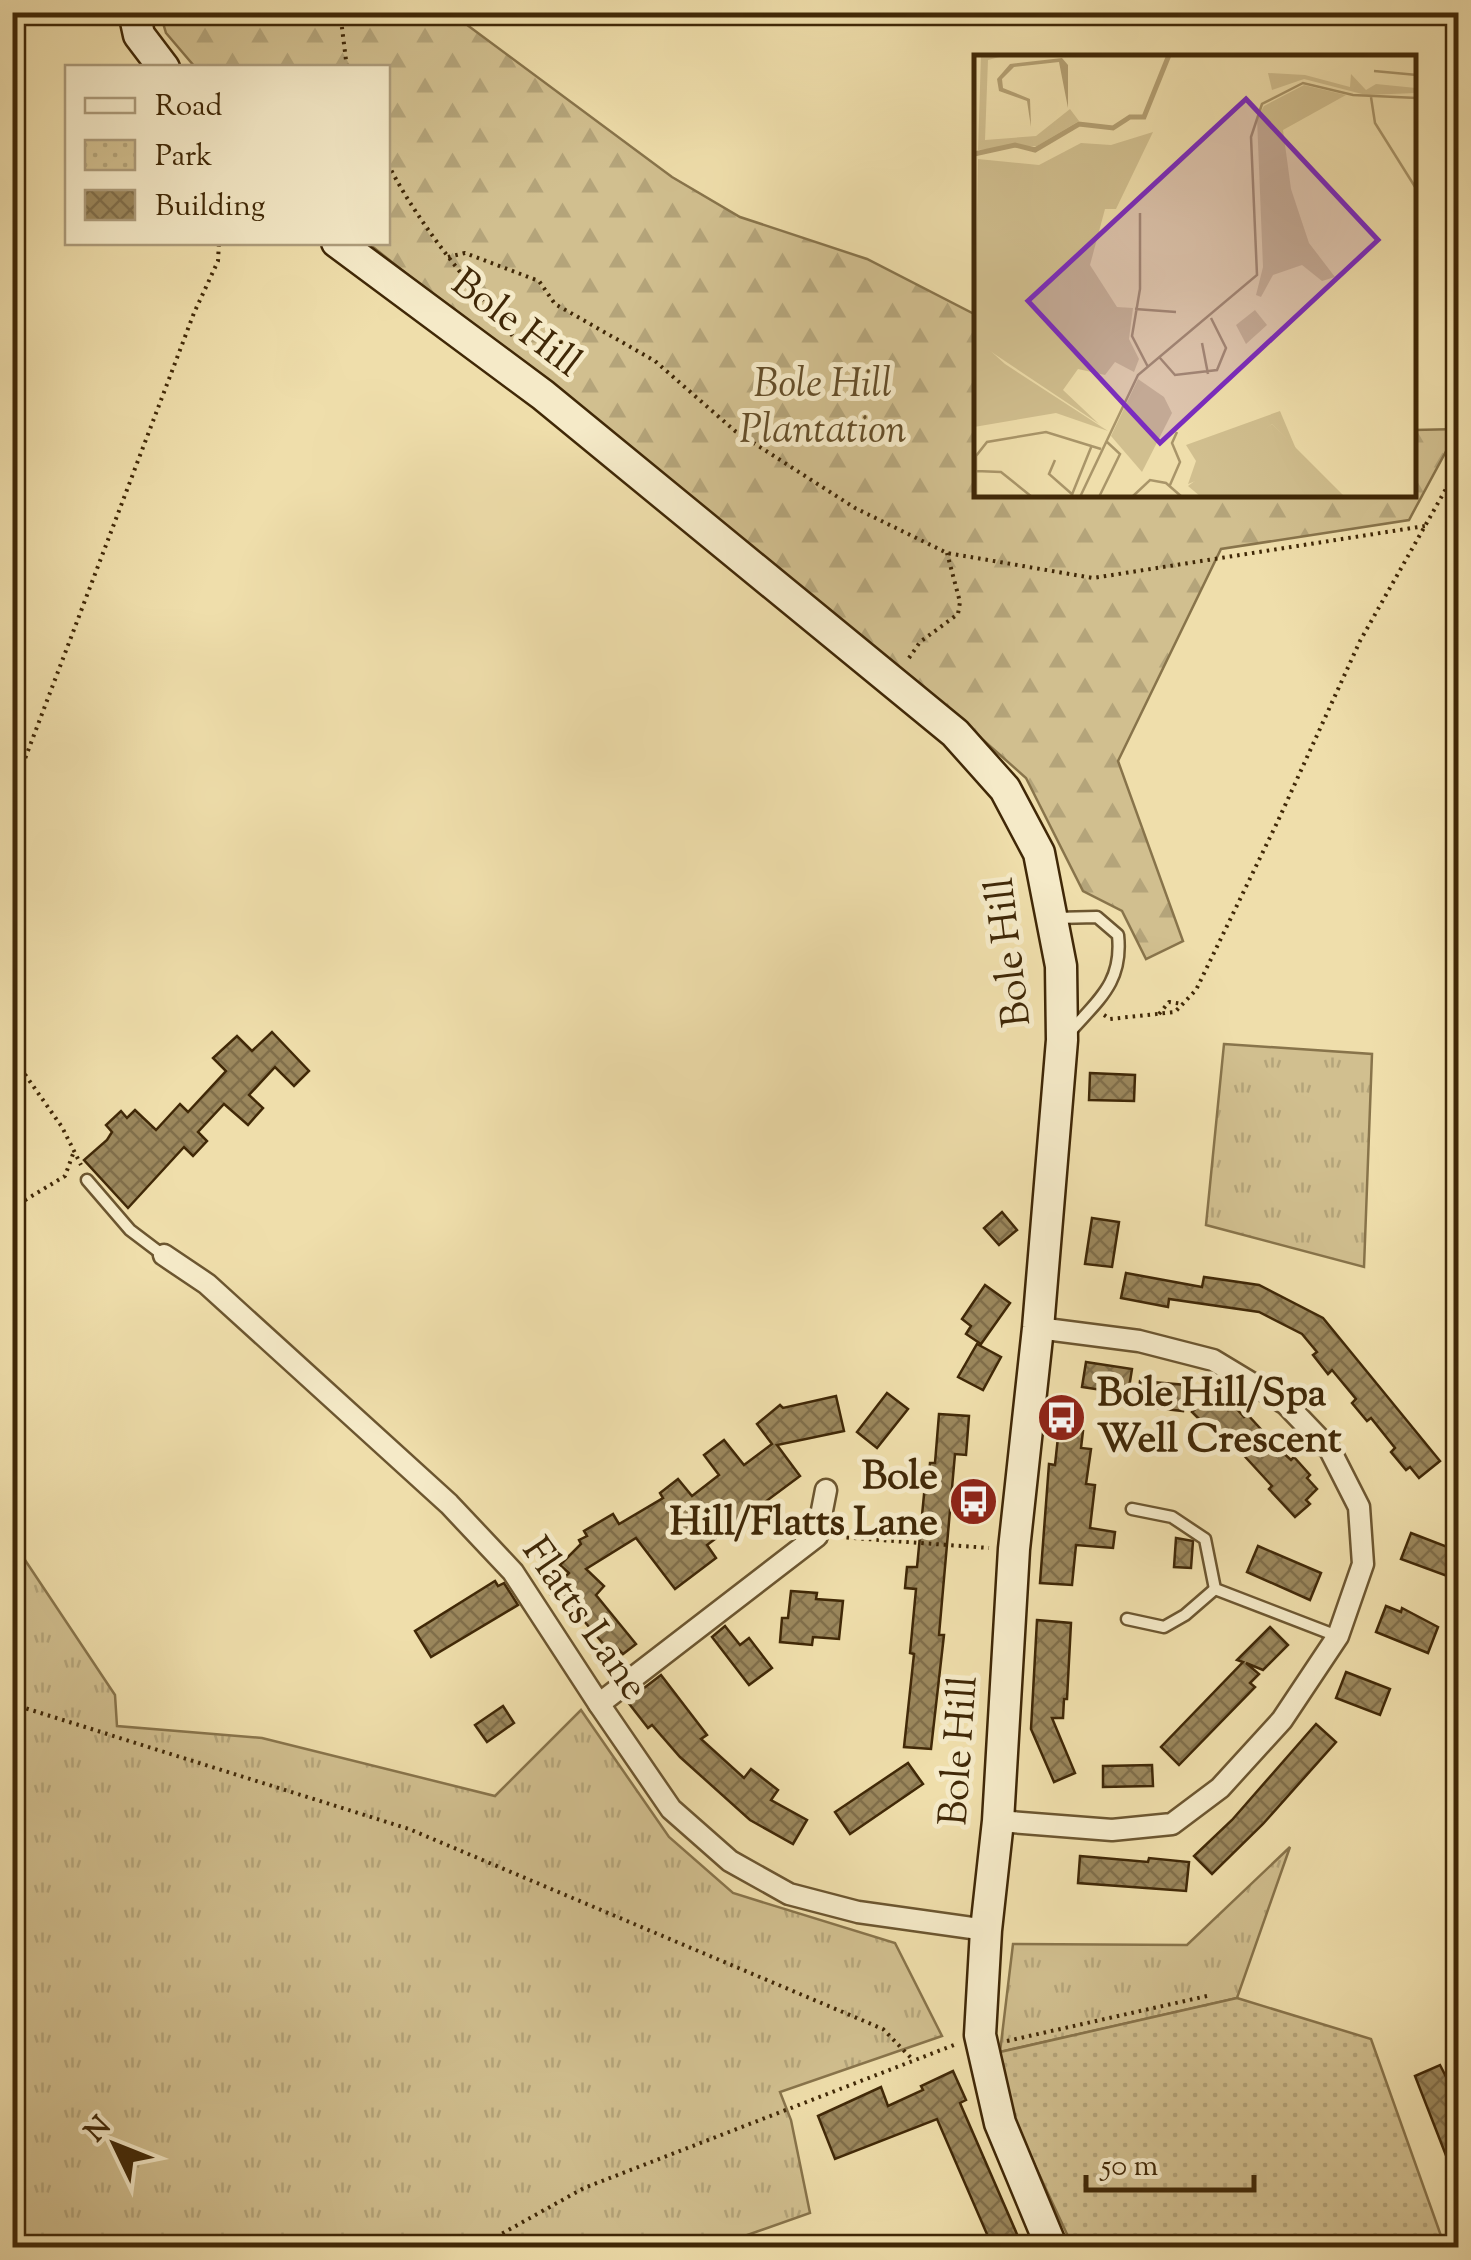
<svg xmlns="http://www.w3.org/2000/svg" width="1471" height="2260" font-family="'Sorts Mill Goudy',serif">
<defs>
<pattern id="grass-tufts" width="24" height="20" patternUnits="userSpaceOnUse" patternTransform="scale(2.5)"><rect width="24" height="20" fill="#d1bf8f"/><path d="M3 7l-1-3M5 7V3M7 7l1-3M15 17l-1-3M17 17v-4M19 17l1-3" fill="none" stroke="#b4a47a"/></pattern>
<pattern id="forest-firs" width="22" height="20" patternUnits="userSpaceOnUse" patternTransform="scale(2.5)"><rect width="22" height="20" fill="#d1bf8f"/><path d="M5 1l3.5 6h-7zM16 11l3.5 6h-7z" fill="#b4a47a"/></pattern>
<pattern id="park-dots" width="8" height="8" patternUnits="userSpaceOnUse" patternTransform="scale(2.5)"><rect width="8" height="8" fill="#d1bf8f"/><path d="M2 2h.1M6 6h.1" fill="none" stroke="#b4a47a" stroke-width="1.8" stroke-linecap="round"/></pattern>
<pattern id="building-cross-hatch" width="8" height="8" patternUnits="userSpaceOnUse" patternTransform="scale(2.5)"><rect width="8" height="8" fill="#9b875c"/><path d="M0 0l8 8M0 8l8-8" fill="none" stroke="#806e4a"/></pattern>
</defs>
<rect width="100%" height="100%" fill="#efdeab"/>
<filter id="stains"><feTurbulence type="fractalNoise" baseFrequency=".002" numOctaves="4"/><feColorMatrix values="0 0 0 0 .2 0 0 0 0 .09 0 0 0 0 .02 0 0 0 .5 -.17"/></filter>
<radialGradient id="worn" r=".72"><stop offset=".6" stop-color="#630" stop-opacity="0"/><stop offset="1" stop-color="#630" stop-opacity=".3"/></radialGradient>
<!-- grass -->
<g fill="url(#grass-tufts)" stroke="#88744b" stroke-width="2.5">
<path d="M1224 1044 1372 1054 1364 1267 1206 1225Z"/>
<path d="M13 1542 115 1695 117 1726 262 1738 495 1796 581 1710 669 1837 733 1893 895 1943 942 2036 780 2092 791 2120 810 2213 713 2247H13Z"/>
<path d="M1290 1847 1237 1998 1000 2052 1013 1944 1187 1945Z"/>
</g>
<!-- forest -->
<path fill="url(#forest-firs)" stroke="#88744b" stroke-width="2.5" d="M160 13H451L672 177 740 217 867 259 976 315V495H1414V430L1458 429 1409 520 1221 549 1118 761 1183 941 1146 959 1122 911 1083 891 1026 778 919 683 368 243 388 242V68L195 67 166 33Z"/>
<!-- park -->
<path fill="url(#park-dots)" stroke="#88744b" stroke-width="2.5" d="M1237 1998 1371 2039 1445 2247H1073L1011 2114 1000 2052Z"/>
<!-- building -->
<g fill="url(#building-cross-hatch)" stroke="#402807" stroke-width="2.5">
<path d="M272 1032 309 1071 294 1086 275 1067 249 1095 263 1108 248 1125 224 1104 198 1132 207 1141 193 1156 184 1147 128 1208 84 1160 107 1140 112 1132 106 1125 121 1111 127 1118 135 1110 156 1130 180 1104 188 1112 226 1071 213 1058 237 1036 252 1051Z"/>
<path d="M1090 1073 1135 1075 1134 1101 1089 1100Z"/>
<path d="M1002 1212 1017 1230 999 1245 984 1228Z"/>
<path d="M1092 1218 1119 1222 1112 1267 1085 1264Z"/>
<path d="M1126 1273 1202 1287 1204 1277 1259 1285 1323 1318 1440 1461 1419 1478 1410 1467 1406 1470 1391 1452 1395 1448 1371 1418 1367 1421 1352 1403 1356 1399 1332 1370 1328 1374 1313 1355 1317 1352 1302 1334 1259 1312 1169 1299 1168 1307 1121 1298Z"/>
<path d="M985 1285 1010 1303 981 1344 966 1334 971 1326 962 1319Z"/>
<path d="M977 1344 1001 1357 983 1390 958 1377Z"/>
<path d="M1086 1362 1132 1369 1128 1394 1082 1387Z"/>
<path d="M1140 1381 1186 1385 1183 1411 1137 1406Z"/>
<path d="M887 1393 908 1409 877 1448 857 1432Z"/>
<path d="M1212 1393 1228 1410 1233 1405 1244 1417 1247 1414 1280 1450 1291 1460 1294 1457 1310 1475 1307 1478 1317 1489 1306 1500 1310 1504 1295 1517 1269 1489 1272 1486 1215 1424 1209 1429 1192 1412Z"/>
<path d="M836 1396 844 1431 777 1445 800 1476 707 1545 716 1558 675 1589 636 1538 586 1569 604 1586 596 1595 636 1644 623 1654 616 1647 610 1652 569 1603 564 1608 549 1593 569 1573 560 1565 581 1544 579 1540 587 1536 584 1531 613 1514 619 1524 663 1498 660 1493 678 1479 692 1496 719 1475 704 1455 724 1440 744 1465 772 1444 757 1424 780 1405 783 1408Z"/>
<path d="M939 1414 969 1416 966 1455 955 1454 939 1635H944L931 1749 904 1747 914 1654 910 1653 916 1589 905 1588 907 1567H917L926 1474H929L930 1463H935Z"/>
<path d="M1059 1428 1083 1431 1081 1448 1091 1449 1086 1484 1095 1485 1090 1528 1115 1532 1113 1548 1076 1545 1072 1585 1040 1583 1049 1464 1055 1465Z"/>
<path d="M1411 1533 1458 1551V1580L1401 1559Z"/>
<path d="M1176 1538 1193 1541 1191 1568 1174 1567Z"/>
<path d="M1258 1546 1321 1573 1310 1600 1247 1572Z"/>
<path d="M495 1581 498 1586 504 1583 518 1605 431 1657 415 1631Z"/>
<path d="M791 1591 817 1593 816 1599 843 1601 839 1639 813 1637 812 1645 780 1642 782 1618H788Z"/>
<path d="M1386 1606 1401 1612 1402 1608 1438 1627 1428 1653 1376 1632Z"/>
<path d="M1037 1620 1071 1623 1067 1699H1064L1063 1718H1052L1075 1773 1054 1782 1031 1729Z"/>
<path d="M725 1626 740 1645 749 1638 772 1668 749 1685 712 1637Z"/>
<path d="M1270 1627 1288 1645 1263 1670 1246 1663 1259 1674 1250 1683 1255 1687 1179 1765 1161 1747 1243 1662 1237 1660Z"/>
<path d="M1346 1672 1390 1689 1380 1715 1336 1698Z"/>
<path d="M661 1675 707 1735 701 1739 744 1778 751 1769 778 1790 771 1800 807 1820 793 1844 750 1820 680 1757 652 1725 648 1728 627 1701Z"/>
<path d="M503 1706 514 1723 487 1742 475 1725Z"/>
<path d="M1316 1724 1336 1742 1263 1824 1212 1874 1194 1856 1232 1820Z"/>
<path d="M908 1763 923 1784 850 1834 835 1812Z"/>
<path d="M1152 1765 1153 1786 1103 1787V1766Z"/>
<path d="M1080 1856 1148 1862 1149 1858 1189 1862 1186 1891 1078 1883Z"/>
<path d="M1440 2065 1458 2100 1456 2181 1415 2076Z"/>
<path d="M953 2071 966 2100 960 2103 1023 2248H993L937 2119 835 2159 818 2116 881 2087 888 2106 923 2090 921 2086Z"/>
</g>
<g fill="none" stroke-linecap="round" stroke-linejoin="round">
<defs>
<g id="lane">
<path d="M1055 918 1097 917 1118 935C1123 982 1099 999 1070 1032"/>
<path d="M87 1180 130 1230 163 1255"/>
<path d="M1132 1509 1172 1517 1205 1539 1215 1589 1337 1636"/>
<path d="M1127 1619 1164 1627 1185 1615 1215 1589"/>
</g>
<g id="street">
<path d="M164 1255 207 1284 449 1504 513 1572 599 1704 671 1809 730 1861 789 1894 858 1912 986 1930"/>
<path d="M599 1704 817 1536 826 1490"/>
<path d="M998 1821 1112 1830 1172 1824 1220 1788 1282 1720 1338 1636 1363 1564 1359 1507 1330 1450 1286 1404 1213 1360 1139 1341 1038 1328"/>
</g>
<g id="secondary">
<path d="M134 12 139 35 164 68"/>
<path d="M337 242 543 395 955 733 1005 789 1039 853 1061 966 1062 1040 1038 1328 1014 1549 998 1821 986 1930 980 2035 1000 2123 1052 2248"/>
</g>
</defs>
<!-- lane casing -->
<use href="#lane" stroke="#6c5630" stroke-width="15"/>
<!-- street casing -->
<use href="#street" stroke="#6c5630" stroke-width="25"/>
<!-- secondary casing -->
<use href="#secondary" stroke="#402807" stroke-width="35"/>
<!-- path -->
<g stroke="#402807" stroke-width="4" stroke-dasharray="2.5 5" stroke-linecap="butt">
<path d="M340 12 347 68"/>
<path d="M388 164C421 229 470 284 516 340"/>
<path d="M448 257 465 253 539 281 555 304 655 361 735 431 855 508 947 553 1093 578 1425 526"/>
<path d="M909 658 920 642 958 614 960 602 947 553"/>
<path d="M12 793 194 313 218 261 219 242"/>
<path d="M1159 1014 1169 1002 1183 1004"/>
<path d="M1104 1015 1110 1019 1175 1012 1196 990 1277 823 1360 641 1447 487 1458 451"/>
<path d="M12 1056 62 1127 81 1165"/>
<path d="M12 1208 65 1176 73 1154"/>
<path d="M839 1537 989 1548"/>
<path d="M12 1704 409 1829 883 2029 913 2060"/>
<path d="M1007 2041 1207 1996"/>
<path d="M476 2248 584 2188 954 2045"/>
</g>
<!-- lane -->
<use href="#lane" stroke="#f5eac8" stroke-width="10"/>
<!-- street -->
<use href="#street" stroke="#f5eac8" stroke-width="20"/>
<!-- secondary -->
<use href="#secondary" stroke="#f5eac8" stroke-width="30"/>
</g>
<!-- icons -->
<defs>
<symbol id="bus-disc" viewBox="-11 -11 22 22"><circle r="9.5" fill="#8f2418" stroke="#f5eac8"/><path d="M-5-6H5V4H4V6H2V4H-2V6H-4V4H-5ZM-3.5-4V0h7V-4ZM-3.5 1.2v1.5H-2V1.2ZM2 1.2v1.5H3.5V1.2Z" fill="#fff"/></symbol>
</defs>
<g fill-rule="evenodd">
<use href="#bus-disc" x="1034" y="1390" width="55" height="55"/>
<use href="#bus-disc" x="946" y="1474" width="55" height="55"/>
</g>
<g text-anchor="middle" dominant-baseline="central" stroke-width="10" stroke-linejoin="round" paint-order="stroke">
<!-- street labels -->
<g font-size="40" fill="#402807" stroke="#f5eac8">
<text transform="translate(515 325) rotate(37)">Bole Hill</text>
<text transform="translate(1011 952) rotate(-97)">Bole Hill</text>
<text transform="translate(583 1620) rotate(55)">Flatts Lane</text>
<text transform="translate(961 1751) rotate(-86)">Bole Hill</text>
</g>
<!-- park labels -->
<g font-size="40" font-style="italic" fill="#644e29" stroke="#f5eac8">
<text x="823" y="386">Bole Hill<tspan x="823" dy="46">Plantation</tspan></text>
</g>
<!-- poi labels -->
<g font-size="40" font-weight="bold" fill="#402807" stroke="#f5eac8" text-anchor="start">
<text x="1097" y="1395">Bole Hill/Spa<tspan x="1097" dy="46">Well Crescent</tspan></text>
<text x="938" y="1478" text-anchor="end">Bole<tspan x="938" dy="46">Hill/Flatts Lane</tspan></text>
</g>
</g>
<!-- overview -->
<g transform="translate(974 55)">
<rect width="442" height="442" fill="#efdeab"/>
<path d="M7 0H33L14 5 11 85 62 81 96 54 105 66 63 91 4 95ZM179 77 142 154H131L116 210 143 252 159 253 155 284 165 304 160 317 141 307 131 320 104 314 89 335 125 369 1 286 4 104 65 110 107 88 137 90ZM281 255 293 270 272 289 262 270ZM298 369 371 442H227L214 431Z" fill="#d1bf8f"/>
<path d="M294 18 331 20 376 32 377 19 392 35 402 29 442 33V38L392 40 330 24 298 35ZM330 30 372 40 309 75 317 134 335 188 361 222 348 226 328 210 299 220 287 242 282 240 289 212 283 63 290 51ZM0 281 31 309 134 376 82 358 0 372ZM306 356 322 394 298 369 237 420 214 429 222 406 212 390Z" fill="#d1bf8f"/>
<path d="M102 97 119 103 96 131 109 126 118 138 110 151 100 144 95 153 58 126Z" fill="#d1bf8f"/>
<path d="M164 324 190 342 198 358 168 417 137 381Z" fill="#d1bf8f"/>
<path d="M88 3 94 10V53L85 7 40 12 28 24 29 33 56 44 57 72 53 46 25 36 23 24 36 9Z" fill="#b4a073"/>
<path fill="none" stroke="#b4a073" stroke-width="5" d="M0 99 41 90 61 95 105 69 139 73 156 62H170L195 0"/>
<path fill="none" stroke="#a99569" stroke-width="2.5" d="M400 16 443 20M397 42 401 68 443 135M166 158V234L158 281 174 312M161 254 202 257M228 288 234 319M186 303 201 320 243 315 252 293 237 263M81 405 75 419 99 440M2 416 27 417 58 442M196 430 206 407 198 388 203 377M2 442V401L13 387 72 377 127 394M97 442 118 390M106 442 164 320 283 220 277 82 288 49 329 28 379 40 443 43M125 442 146 399 132 386M158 442 176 425 192 428 208 442"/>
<path fill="#7b2cbf" fill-opacity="0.15" stroke="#7b2cbf" stroke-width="5" d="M272 44 404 185 186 388 54 246Z"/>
<rect width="442" height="442" fill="none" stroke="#402807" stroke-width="5"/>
</g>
<!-- margin -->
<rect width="1471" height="2260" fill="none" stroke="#efdeab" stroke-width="50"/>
<rect x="15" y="15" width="1441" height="2230" fill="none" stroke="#402807" stroke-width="5"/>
<rect x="25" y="25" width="1421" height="2210" fill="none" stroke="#402807" stroke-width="2.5"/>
<!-- legend -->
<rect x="65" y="65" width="325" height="180" fill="#f5eac8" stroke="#ad9c7b" stroke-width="2.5"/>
<rect x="85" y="98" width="50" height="15" fill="#f5eac8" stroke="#ad9c7b" stroke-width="2.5"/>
<text x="155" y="115" font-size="30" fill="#402807">Road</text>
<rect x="85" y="140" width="50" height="30" fill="url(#park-dots)" stroke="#ad9c7b" stroke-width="2.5"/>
<text x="155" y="165" font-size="30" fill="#402807">Park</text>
<rect x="85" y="190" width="50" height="30" fill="url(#building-cross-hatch)" stroke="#ad9c7b" stroke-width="2.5"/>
<text x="155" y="215" font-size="30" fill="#402807">Building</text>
<!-- north arrow -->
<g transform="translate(115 2145) rotate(313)" stroke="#f5eac8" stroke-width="8" paint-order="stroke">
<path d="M0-8L18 38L0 25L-18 38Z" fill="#402807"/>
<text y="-15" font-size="28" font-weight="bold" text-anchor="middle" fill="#402807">N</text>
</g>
<!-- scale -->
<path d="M1086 2175v15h168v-15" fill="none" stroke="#402807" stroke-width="5"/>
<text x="1101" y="2175" font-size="30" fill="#402807" stroke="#f5eac8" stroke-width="8" paint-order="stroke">50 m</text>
<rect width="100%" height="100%" filter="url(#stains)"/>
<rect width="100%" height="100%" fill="url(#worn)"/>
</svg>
